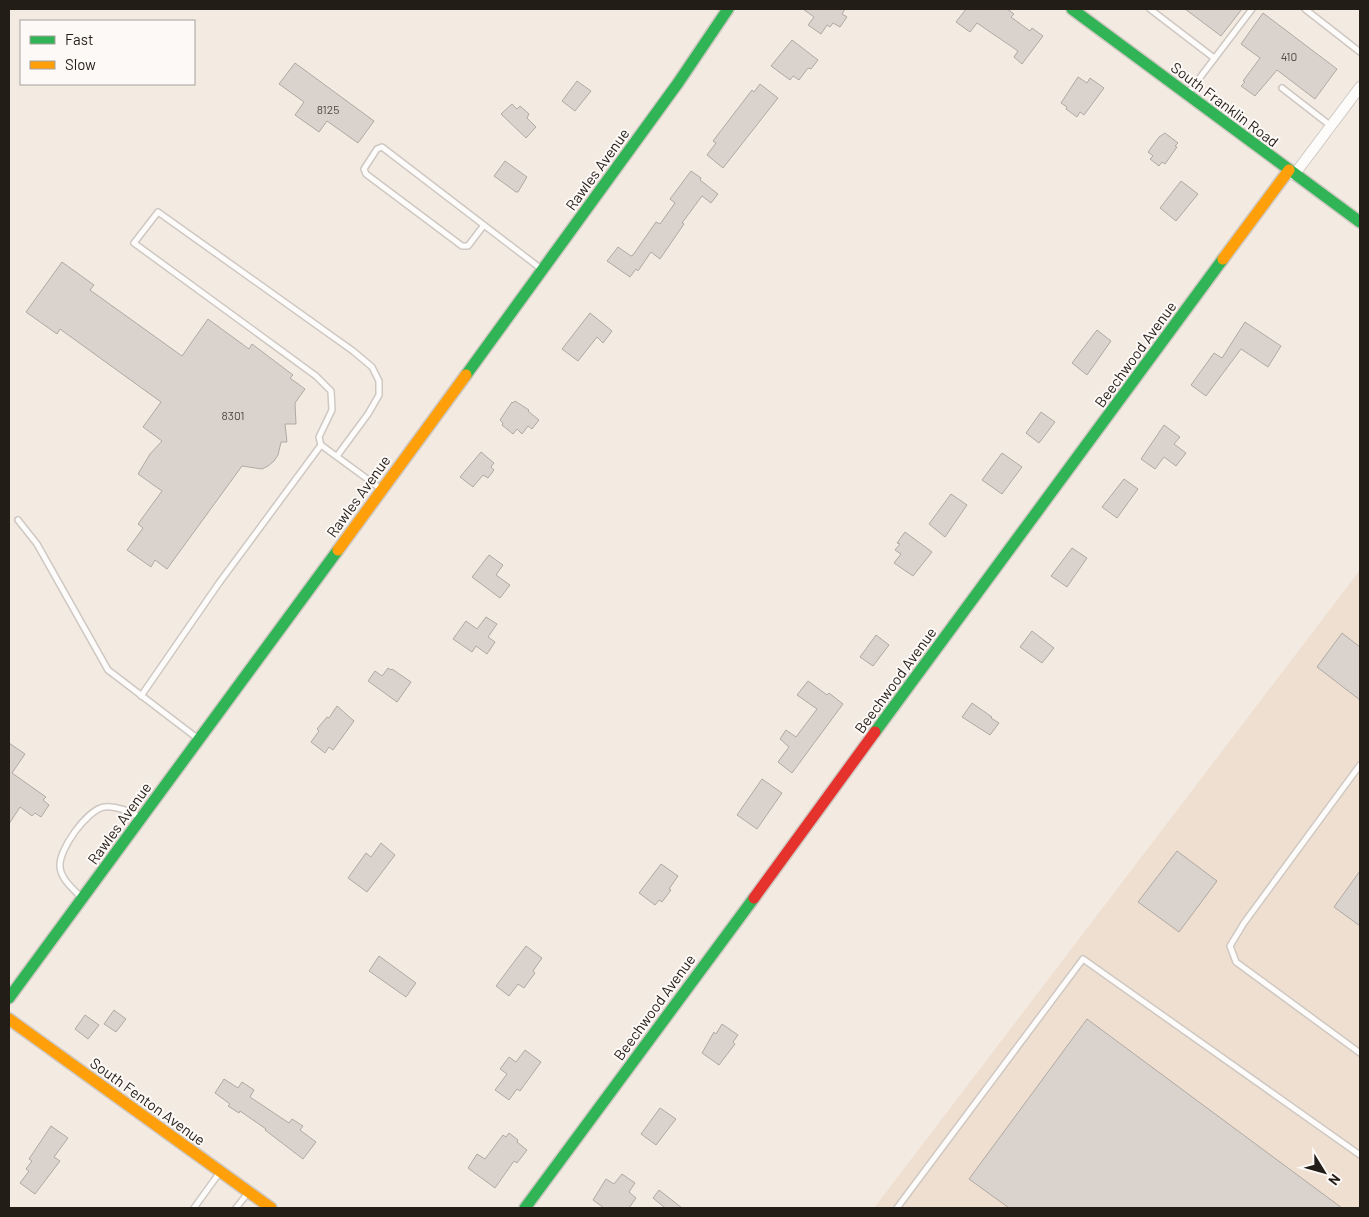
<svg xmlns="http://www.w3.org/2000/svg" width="1369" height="1217" font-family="Barlow,sans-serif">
<rect width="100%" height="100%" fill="#f3eae2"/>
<!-- built -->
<path fill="#efdfd0" d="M1360 570V1208H874Z"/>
<!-- building -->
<g fill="#dad3cd" stroke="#b0a9a3">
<path d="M803 9H845L842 14 847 17 840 27 833 23 830 27 827 25 821 34 808 25 814 17Z"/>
<path d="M966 9H1007L1014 14 1011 17 1030 31 1032 28 1043 36 1022 64 1014 57 1018 51 977 23 970 32 956 22Z"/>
<path d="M1185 9H1242L1221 36Z"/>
<path d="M1263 13 1337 69 1315 99 1277 70 1255 96 1241 86 1245 82 1243 81 1260 58 1241 44Z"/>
<path d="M792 40 818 60 811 69 808 68 799 80 793 76 790 80 771 66Z"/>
<path d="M295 63 374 121 358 143 327 121 319 132 295 115 304 102 279 84Z"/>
<path d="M1078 77 1087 83 1090 78 1104 88 1084 115 1080 112 1077 117 1066 109 1067 107 1061 103Z"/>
<path d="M577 81 591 91 575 111 562 101Z"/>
<path d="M760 84 778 98 723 168 707 155 716 143 713 141 752 90 754 92Z"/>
<path d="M512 104 517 109 520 106 529 114 527 118 536 127 526 138 501 114Z"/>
<path d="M1165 133 1178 143 1175 146 1177 147 1165 164 1162 162 1159 166 1150 159 1153 156 1148 152 1159 137Z"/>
<path d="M505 161 527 177 518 192H516L494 176Z"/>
<path d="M691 171 701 178 700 180 718 194 711 203 702 196 682 223 684 224 660 259 651 252 638 271 636 269 630 277 607 261 618 247 631 256 633 255 656 222 660 224 675 203 670 199Z"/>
<path d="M1181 181 1198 194 1176 221 1160 208Z"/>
<path d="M62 262 94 285 90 290 182 356 208 319 249 349 252 344 293 375 290 378 305 389 295 403 296 424H285L287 442H281L278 455 274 461 268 466 262 469 242 466 167 569 155 560 151 567 127 550 143 528 138 524 162 491 138 474 150 454 162 441 143 427 161 402 60 329 57 334 26 312Z"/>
<path d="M590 313 612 331 603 343 597 337 578 361 562 349Z"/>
<path d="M1245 322 1281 346 1268 367 1241 349 1206 396 1191 385 1214 353 1222 358Z"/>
<path d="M1097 330 1111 341 1087 375 1072 363Z"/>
<path d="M515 401 529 410 528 411 539 420 532 429 528 426 522 434 517 429 513 434 502 425 503 423 500 420 512 402 513 403Z"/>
<path d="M1041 412 1055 422 1039 443 1026 433Z"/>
<path d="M1164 425 1180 437 1174 444 1186 453 1176 466 1164 457 1155 469 1141 459Z"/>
<path d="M481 452 494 463 491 467 494 470 488 478 483 475 473 487 460 477Z"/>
<path d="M1002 453 1022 467 1002 494 982 480Z"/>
<path d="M1124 479 1138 489 1117 518 1102 507Z"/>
<path d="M951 494 967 505 945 537 929 524Z"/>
<path d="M905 532 932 552 913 576 894 563 901 554 895 550 900 544 897 543Z"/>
<path d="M1072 548 1087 558 1067 587 1051 576Z"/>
<path d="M489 555 503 565 496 575 510 585 500 598 472 577Z"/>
<path d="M486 617 497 624 488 637 495 642 487 654 476 646 472 652 453 639 466 621 477 629Z"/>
<path d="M1032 631 1054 648 1042 663 1020 647Z"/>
<path d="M1342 633 1360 647V700L1317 667Z"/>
<path d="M876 635 889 645 873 666 860 657Z"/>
<path d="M388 668 391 670 392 669 411 682 397 702 368 681 375 671 382 676Z"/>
<path d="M808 681 827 695 829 693 843 704 792 773 778 762 789 747 780 739 786 730 796 737 817 709 797 695Z"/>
<path d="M972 703 992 717 991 718 999 723 990 735 962 717Z"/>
<path d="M337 706 354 721 333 750 329 747 325 753 311 742 319 731 317 729 327 717 329 718Z"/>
<path d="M9 743 25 754 12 773 46 797 43 800 49 805 41 817 35 813 32 816 20 807 9 824Z"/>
<path d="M762 779 782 793 757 829 737 815Z"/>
<path d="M381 843 395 855 367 892 348 878 366 853 371 857Z"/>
<path d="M1177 851 1217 881 1179 932 1138 902Z"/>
<path d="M661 864 678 876 669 889 671 890 662 902 659 900 655 905 639 893Z"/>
<path d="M1360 871V926L1334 907Z"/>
<path d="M526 946 542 958 533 971 535 973 524 988 518 984 509 996 496 986Z"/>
<path d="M379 956 416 983 406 997 369 971Z"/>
<path d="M114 1010 126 1019 116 1032 104 1024Z"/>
<path d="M85 1015 99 1025 88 1039 75 1029Z"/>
<path d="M1087 1019 1342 1208H1009L969 1179Z"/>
<path d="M722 1024 738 1035 733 1042 735 1044 719 1065 702 1053 714 1032 716 1034Z"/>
<path d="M525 1050 541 1062 520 1091 517 1089 509 1100 495 1090 507 1074 500 1069 509 1057 516 1062Z"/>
<path d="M224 1079 238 1088 242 1082 254 1090 250 1097 289 1123 292 1119 303 1126 300 1130 316 1142 303 1159 265 1130 266 1129 240 1111 239 1113 228 1106 230 1104 215 1093Z"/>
<path d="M660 1108 676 1119 656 1145 641 1134Z"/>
<path d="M51 1126 68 1138 54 1157 60 1161 35 1194 20 1183 29 1171 26 1169 32 1161 29 1159Z"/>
<path d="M509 1133 518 1140 517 1142 527 1150 517 1163 514 1161 495 1188 468 1168 477 1154 485 1159 503 1135 506 1137Z"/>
<path d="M622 1174 635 1183 629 1192 636 1198 629 1208H604L593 1200 606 1179 614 1184Z"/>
<path d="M659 1190 682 1208H665L653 1198Z"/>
</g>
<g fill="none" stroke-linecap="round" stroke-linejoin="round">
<defs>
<g id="lane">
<path d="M1150 9 1214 58"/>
<path d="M1305 9 1360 52"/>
<path d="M1282 88 1331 126"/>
<path d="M1189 92 1252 9"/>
<path d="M484 225 468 246H462L366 174 364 169 377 149 382 147 540 268"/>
<path d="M321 445 319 437 332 410 331 391 316 376 134 243 158 212 353 351 372 367 379 381V395L368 414 337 456"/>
<path d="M18 520 37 544 108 670 197 738"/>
<path d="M141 696 219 583 321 445 381 489"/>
<path d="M1360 765 1244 923 1230 946 1236 962 1360 1053"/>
<path d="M82 898C73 889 61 879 60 867 58 850 87 810 104 807 116 805 130 812 140 817"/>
<path d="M194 1208 220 1172"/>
<path d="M236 1208 248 1193"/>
<path d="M897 1208 1083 959 1360 1155"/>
</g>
<path id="street" d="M1294 175 1360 87"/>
<g id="fast">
<path d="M1072 9 1360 222"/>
<path d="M466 375 678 83 728 9"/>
<path d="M875 732 1223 259"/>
<path d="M9 998 338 550"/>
<path d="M525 1208 754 898"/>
</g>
<g id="slow">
<path d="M1223 259 1289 170"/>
<path d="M338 550 466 375"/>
<path d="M9 1019 271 1208"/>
</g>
<path id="jam" d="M754 898 875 732"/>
</defs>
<!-- lane casing -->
<use href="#lane" stroke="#cfc8c2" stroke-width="8"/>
<!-- street casing -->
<use href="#street" stroke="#cfc8c2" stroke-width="12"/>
<!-- fast casing -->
<use href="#fast" stroke="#cfc8c2" stroke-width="14"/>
<!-- slow casing -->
<use href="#slow" stroke="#cfc8c2" stroke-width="14"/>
<!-- jam casing -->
<use href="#jam" stroke="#cfc8c2" stroke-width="14"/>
<!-- lane -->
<use href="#lane" stroke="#fdfcfb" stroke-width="5"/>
<!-- street -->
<use href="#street" stroke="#fdfcfb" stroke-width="10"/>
<!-- fast -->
<use href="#fast" stroke="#30b455" stroke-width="11"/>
<!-- slow -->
<use href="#slow" stroke="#ff9f0a" stroke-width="11"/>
<!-- jam -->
<use href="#jam" stroke="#e5322d" stroke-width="11"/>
</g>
<g text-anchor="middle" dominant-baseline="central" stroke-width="4" stroke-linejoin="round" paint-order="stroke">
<!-- number labels -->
<g font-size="12" fill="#514a45">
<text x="1289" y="56">410</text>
<text x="328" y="109">8125</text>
<text x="233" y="415">8301</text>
</g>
<!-- street labels -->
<g font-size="15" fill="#231d18" stroke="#fdf9f6">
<text transform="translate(1225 104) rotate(37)">South Franklin Road</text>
<text transform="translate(597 169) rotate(-54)">Rawles Avenue</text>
<text transform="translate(1135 354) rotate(-54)">Beechwood Avenue</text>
<text transform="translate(358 496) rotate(-54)">Rawles Avenue</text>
<text transform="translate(895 680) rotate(-54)">Beechwood Avenue</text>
<text transform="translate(119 823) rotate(-54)">Rawles Avenue</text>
<text transform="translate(654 1007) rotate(-54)">Beechwood Avenue</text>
<text transform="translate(148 1101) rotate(36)">South Fenton Avenue</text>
</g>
</g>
<!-- border -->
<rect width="1369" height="1217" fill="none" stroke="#231d18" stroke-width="20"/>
<!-- legend -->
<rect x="20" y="20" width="175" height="65" fill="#fdf9f6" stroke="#a6a19d"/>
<rect x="30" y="36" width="25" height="8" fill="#30b455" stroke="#a6a19d"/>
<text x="65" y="45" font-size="15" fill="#231d18">Fast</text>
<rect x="30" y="61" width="25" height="8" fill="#ff9f0a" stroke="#a6a19d"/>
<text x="65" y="70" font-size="15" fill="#231d18">Slow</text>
<!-- north arrow -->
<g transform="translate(1324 1172) rotate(127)" stroke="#fdf9f6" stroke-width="4" paint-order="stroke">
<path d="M0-4L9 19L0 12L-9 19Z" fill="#231d18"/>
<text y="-8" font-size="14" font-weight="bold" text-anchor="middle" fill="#231d18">N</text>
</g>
</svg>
